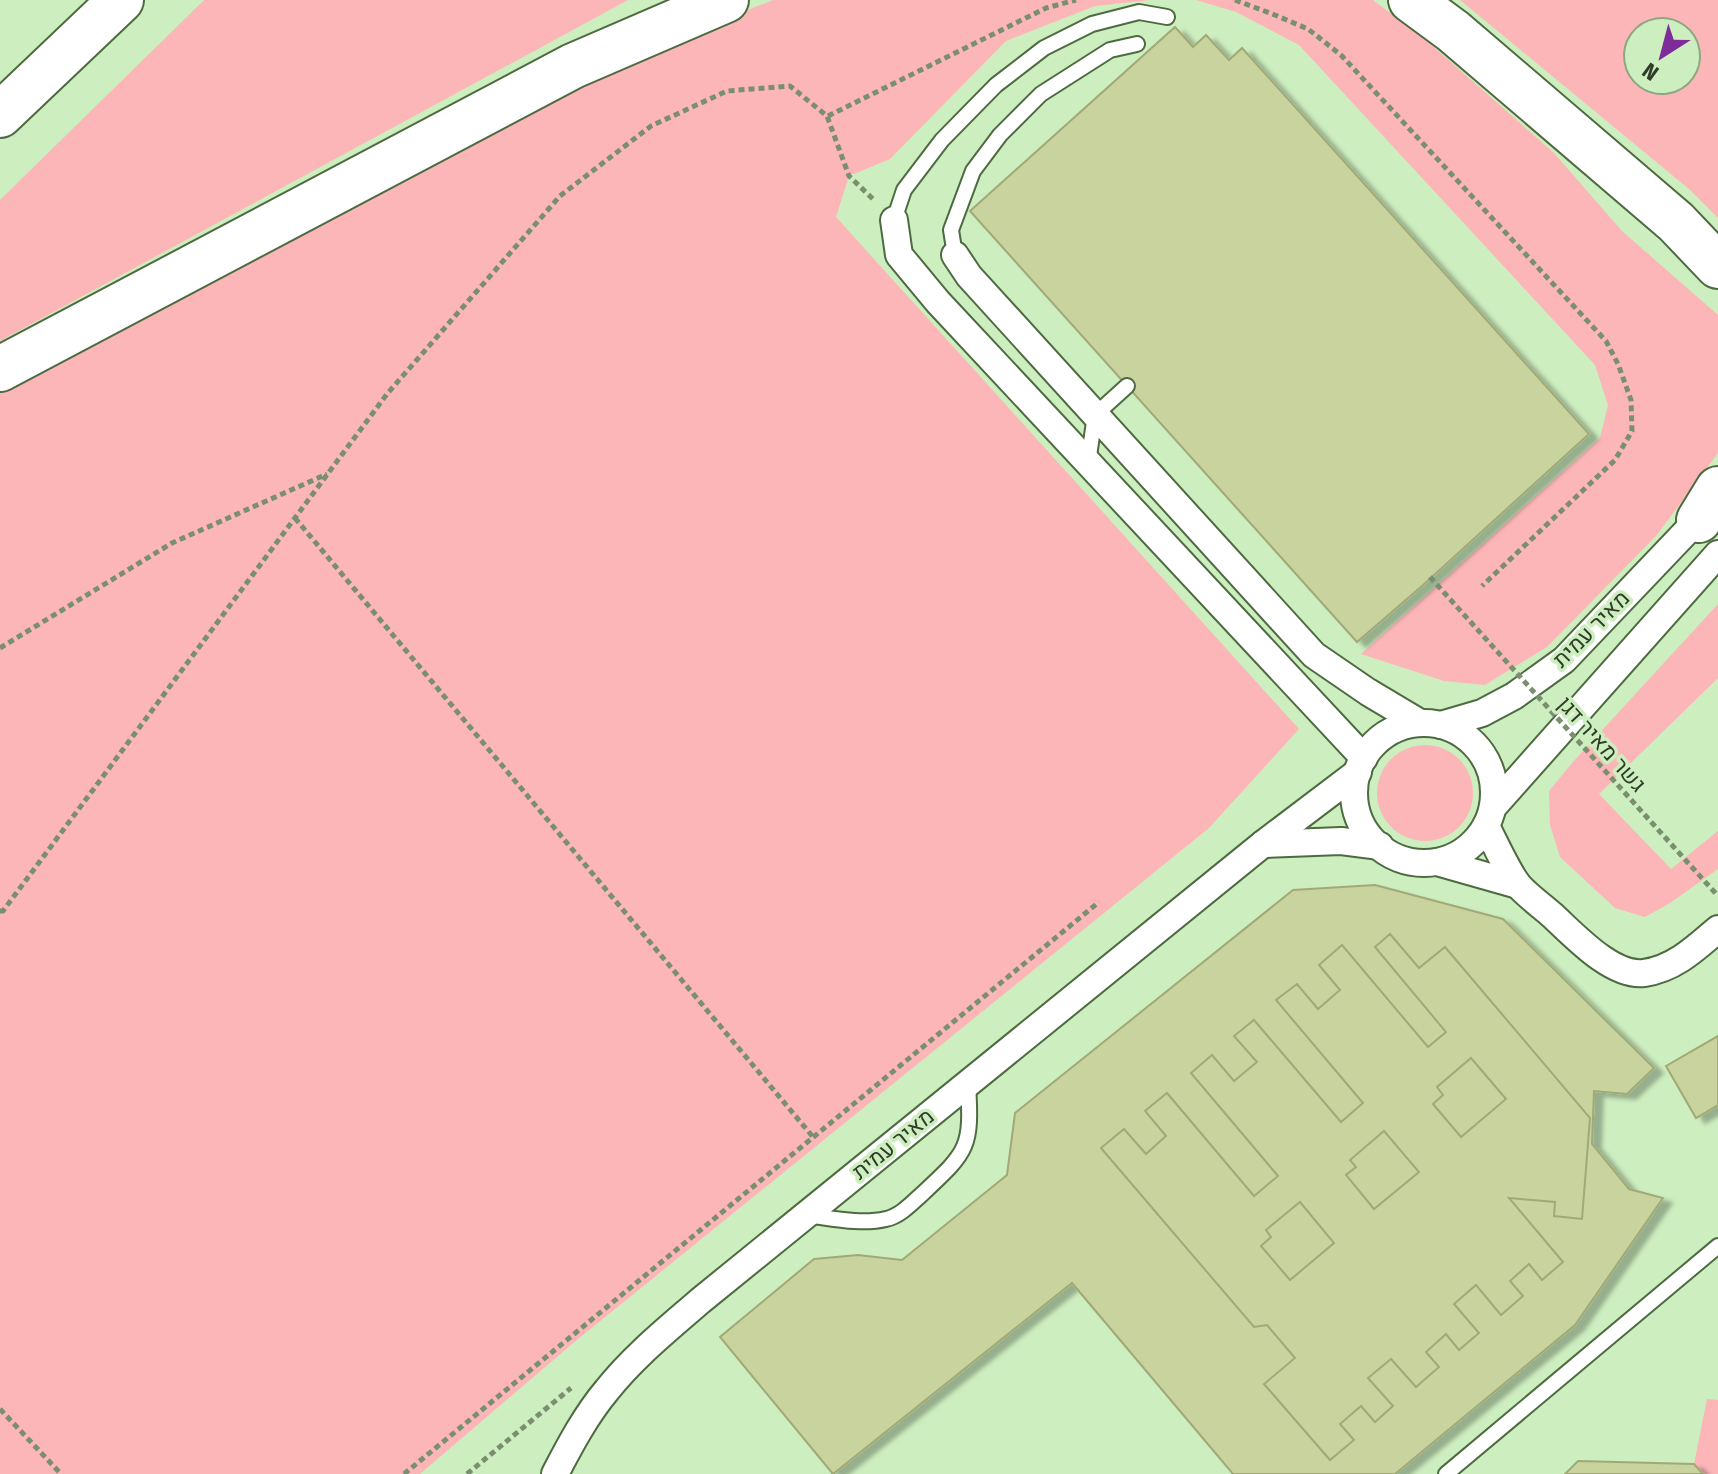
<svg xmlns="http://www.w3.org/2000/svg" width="1718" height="1474" font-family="'Fira Sans Condensed',Heebo,sans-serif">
<defs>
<filter id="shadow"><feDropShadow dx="9" dy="5" stdDeviation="2" flood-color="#0004"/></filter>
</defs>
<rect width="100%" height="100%" fill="#cdeebf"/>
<!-- green -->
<g fill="#fdb6b8" fill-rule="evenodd">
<path d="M204 0H628L0 341V200Z"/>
<path d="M773 0H1150L1095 6 1006 41 890 159 849 176 836 217 1299 729 1209 828 578 1339 420 1474H0V391L586 75Z"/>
<path d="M1196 0H1373L1427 41 1554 153 1622 231 1718 315V453L1656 536 1547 647 1485 685 1444 681 1361 654 1600 438 1608 405 1595 365 1299 45 1236 12Z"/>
<path d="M1460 0H1718V218L1689 189ZM1638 32H1686V80H1638Z"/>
<path d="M1718 604V678L1599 794 1671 869 1718 831V869L1670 903 1645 917 1615 908 1560 857 1550 825 1549 791 1572 763Z"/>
<circle cx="1425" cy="793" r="48"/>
<path d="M1707 1399 1718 1400V1474H1703L1694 1464Z"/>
</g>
<!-- building -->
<g fill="#c9d39e" stroke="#a1aa77" stroke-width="2" fill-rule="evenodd" filter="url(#shadow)">
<path d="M1175 27 1193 47 1206 35 1229 60 1242 48 1589 434 1422 586 1357 642 970 211Z"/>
<path d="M1375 885 1503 919 1654 1068 1627 1094 1594 1091 1592 1144 1629 1189 1663 1198 1575 1325 1395 1474H1233L1072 1283 833 1474 720 1337 814 1259 858 1255 902 1260 1007 1175 1015 1113 1293 890Z"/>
<path d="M1390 934 1419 968 1445 947 1590 1118 1582 1219 1554 1216 1555 1202 1509 1198 1563 1262 1542 1280 1529 1264 1510 1281 1523 1296 1501 1315 1476 1285 1454 1304 1479 1333 1459 1350 1446 1334 1426 1352 1439 1367 1416 1387 1391 1359 1368 1378 1393 1406 1375 1422 1361 1406 1340 1424 1354 1440 1330 1460 1264 1384 1295 1358 1267 1325 1254 1327 1101 1148 1124 1129 1146 1154 1166 1136 1145 1111 1167 1093 1254 1196 1278 1176 1191 1073 1212 1055 1234 1081 1257 1062 1234 1036 1254 1020 1341 1122 1363 1103 1276 1000 1297 984 1318 1009 1340 990 1319 965 1342 945 1428 1047 1446 1032 1375 947ZM1471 1058 1506 1099 1461 1137 1433 1104 1443 1095 1437 1087ZM1384 1131 1419 1172 1374 1209 1346 1175 1356 1167 1350 1160ZM1300 1202 1334 1243 1290 1280 1261 1246 1271 1237 1266 1230Z"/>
<path d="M1718 1036V1105L1696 1118 1666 1066Z"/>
<path d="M1578 1461 1694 1464 1703 1474H1565Z"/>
</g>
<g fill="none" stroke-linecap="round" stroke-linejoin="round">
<defs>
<g id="lane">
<path d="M894 220 904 190 942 140 996 85 1044 48 1092 24 1139 12 1167 17"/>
<path d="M955 255 951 230 973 171 1000 135 1041 94 1110 50 1137 44"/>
<path d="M1088 463 1095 415 1127 386"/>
<path d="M806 1215C831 1218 861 1225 886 1219 900 1216 911 1204 921 1195 968 1151 972 1149 968 1084"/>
<path d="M1446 1474 1718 1246"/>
</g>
<g id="street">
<path d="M894 220 899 255 938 302 1364 758"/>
<path d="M955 255 969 276 1314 655 1368 692 1420 723"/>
<circle cx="1424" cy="793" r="70"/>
<path d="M1441 725 1482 713 1514 696 1564 660 1707 510"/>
<path d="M1493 807 1718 554"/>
<path d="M1486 826C1495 843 1508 873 1519 886 1529 897 1542 906 1552 915 1574 935 1612 977 1644 973 1674 969 1696 948 1718 929"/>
<path d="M1263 844 1341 841 1380 846"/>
<path d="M1437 862 1518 885"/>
<path d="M555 1474C570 1445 586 1415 607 1390 634 1356 668 1329 700 1301L1263 844 1358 772"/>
</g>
<g id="highway">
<path d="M1411 0 1453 31 1676 222 1718 266"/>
<path d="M0 115 121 0"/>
<path d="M0 369 573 66 726 0"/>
<path d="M1699 520 1718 489"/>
</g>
</defs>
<!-- lane casing -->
<use href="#lane" stroke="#4d6a41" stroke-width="18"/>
<!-- street casing -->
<use href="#street" stroke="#4d6a41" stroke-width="30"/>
<!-- highway casing -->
<use href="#highway" stroke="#4d6a41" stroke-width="48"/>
<!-- path -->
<g stroke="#798f6f" stroke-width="5" stroke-dasharray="6 4" stroke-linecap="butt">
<path d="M1235 0 1275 15 1308 29 1341 55 1606 341 1618 364 1631 400 1632 431 1615 460 1482 586"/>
<path d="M828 116 1046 8 1076 0"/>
<path d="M295 518 813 1137"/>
<path d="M0 648 172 543 327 474"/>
<path d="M0 911H3L387 394 560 196 651 126 727 91 790 86 827 116 849 176 875 201"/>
<path d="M0 1409 61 1474"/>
<path d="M404 1474 1099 902"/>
<path d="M467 1474 571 1388"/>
</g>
<!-- lane -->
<use href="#lane" stroke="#fff" stroke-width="14"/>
<!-- street -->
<use href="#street" stroke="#fff" stroke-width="26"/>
<!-- highway -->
<use href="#highway" stroke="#fff" stroke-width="44"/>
<!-- path-bridge -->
<path stroke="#798f6f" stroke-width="5" stroke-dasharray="6 4" stroke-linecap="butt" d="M1430 577 1718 896"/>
</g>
<g text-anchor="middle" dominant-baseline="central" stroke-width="7" stroke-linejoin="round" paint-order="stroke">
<!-- street labels -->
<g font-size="22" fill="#2f3c2a" stroke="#cdeebf">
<text transform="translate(1591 629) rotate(-45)">מאיר עמית</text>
<text transform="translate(1602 744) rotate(48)">גשר מאיר דגן</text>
<text transform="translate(893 1144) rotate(-39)">מאיר עמית</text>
</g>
</g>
<!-- north arrow -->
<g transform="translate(1662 56) rotate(216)"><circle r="38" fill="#cdeebf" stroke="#8ea783" stroke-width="2"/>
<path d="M0-6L14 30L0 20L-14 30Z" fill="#7f2b9a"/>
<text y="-12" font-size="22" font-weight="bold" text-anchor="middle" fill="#2f3c2a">N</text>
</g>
</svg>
